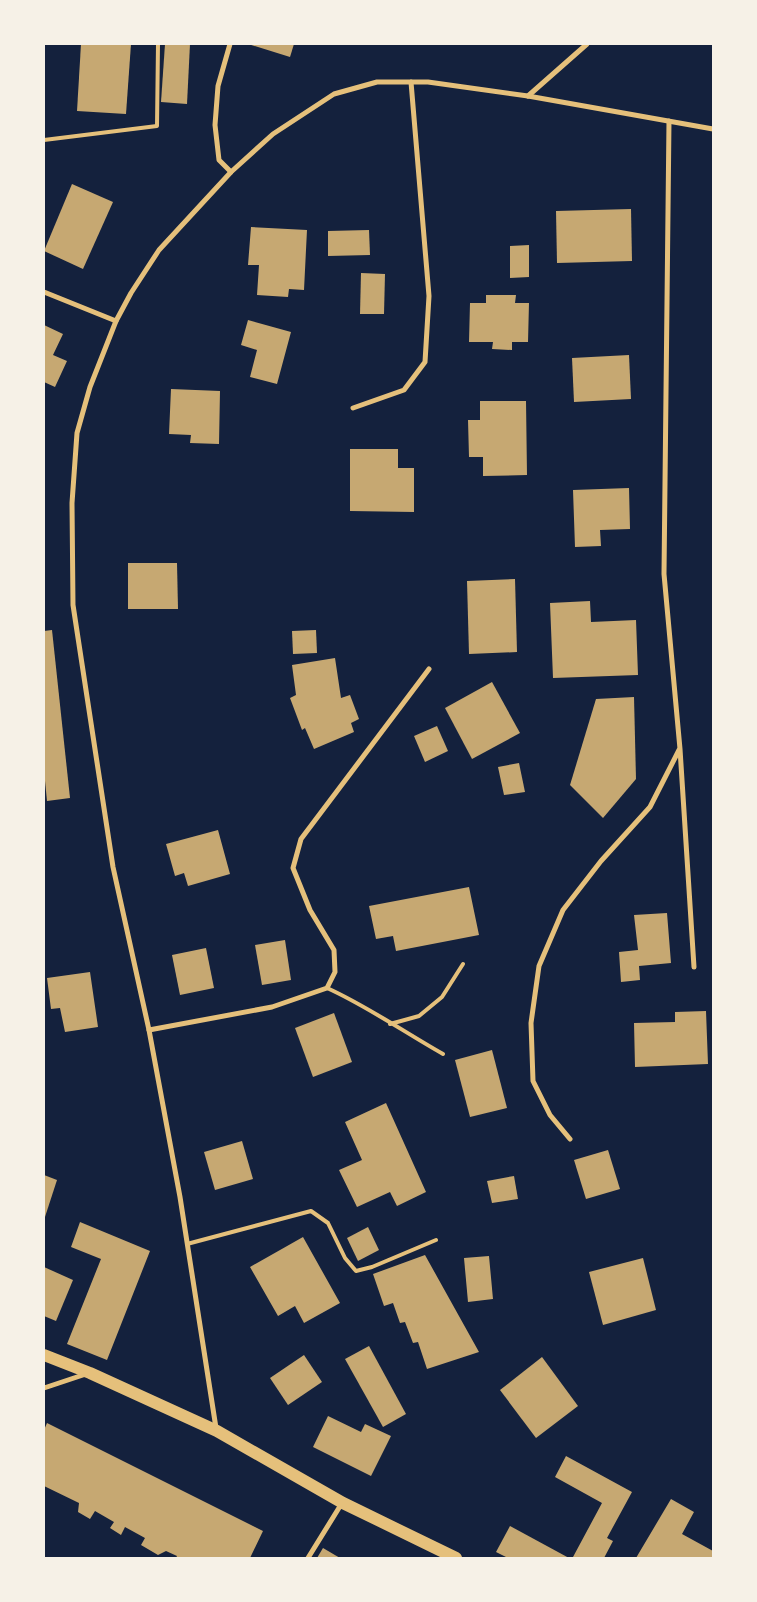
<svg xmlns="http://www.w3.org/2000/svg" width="757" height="1602" font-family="Roboto,sans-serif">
<rect width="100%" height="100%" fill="#14213d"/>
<!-- building -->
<g fill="#c6a872">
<path d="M81 44H131L126 114 77 111Z"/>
<path d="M165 44H190L187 104 161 102Z"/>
<path d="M248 44H294L290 57Z"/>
<path d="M72 184 113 202 83 269 44 251Z"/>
<path d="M631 209 632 261 557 263 556 211Z"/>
<path d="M251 227 307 230 304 290 289 289 288 297 257 295 259 265H248Z"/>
<path d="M369 230 370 255 328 256V231Z"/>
<path d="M529 245V277L510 278V246Z"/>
<path d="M361 273 385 274 384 314H360Z"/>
<path d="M486 295H516L515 303H529L528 342H512V350L492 349 493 342H469L470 303H486Z"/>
<path d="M248 320 291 332 277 384 250 377 257 350 241 345Z"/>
<path d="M44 325 63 334 53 355 67 361 55 387 44 382Z"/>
<path d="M629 355 631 399 574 402 572 358Z"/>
<path d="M171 389 220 391 219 444 190 443 191 435 169 434Z"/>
<path d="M480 401H526L527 475 483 476V457H469L468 420H480Z"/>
<path d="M350 449H398V468H414V512L350 511Z"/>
<path d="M629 488 630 529 600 530 601 546 575 547 573 490Z"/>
<path d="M128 563H177L178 609H128Z"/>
<path d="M515 579 517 652 469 654 467 581Z"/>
<path d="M590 601 591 622 636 620 638 675 553 678 550 603Z"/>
<path d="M52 630 70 798 47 801 44 771V631Z"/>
<path d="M316 630 317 653 293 654 292 631Z"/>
<path d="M335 658 341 698 350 695 359 719 351 723 354 732 314 749 305 728 302 730 290 698 296 695 292 665Z"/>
<path d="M492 682 520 733 472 759 445 708Z"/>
<path d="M634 697 636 779 603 818 570 785 596 699Z"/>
<path d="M437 726 448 751 425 762 414 736Z"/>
<path d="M519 763 525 792 504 795 498 767Z"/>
<path d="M218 830 230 874 188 886 184 873 175 876 166 844Z"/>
<path d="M469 887 479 935 396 951 393 936 376 939 369 906Z"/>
<path d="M667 913 671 963 639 966 640 980 621 982 619 952 638 950 634 915Z"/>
<path d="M285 940 291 980 262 985 255 945Z"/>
<path d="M206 948 214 988 180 995 172 955Z"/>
<path d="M90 972 98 1027 65 1032 60 1008 51 1009 47 978Z"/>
<path d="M706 1011 708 1064 635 1067 634 1023 675 1022V1012Z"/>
<path d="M334 1013 352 1062 313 1077 295 1028Z"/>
<path d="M492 1050 507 1108 470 1117 455 1060Z"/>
<path d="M386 1103 426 1192 397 1206 390 1192 357 1207 339 1170 362 1160 345 1122Z"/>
<path d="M242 1141 253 1179 215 1190 204 1152Z"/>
<path d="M608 1150 620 1189 586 1199 574 1160Z"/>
<path d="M44 1175 57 1180 44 1220Z"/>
<path d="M514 1176 518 1199 492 1203 487 1181Z"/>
<path d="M80 1222 150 1251 107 1360 67 1344 101 1259 71 1247Z"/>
<path d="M368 1227 379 1250 358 1261 347 1238Z"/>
<path d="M303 1237 340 1303 304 1323 295 1306 278 1316 250 1267Z"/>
<path d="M425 1255 479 1352 427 1369 418 1342 413 1343 405 1322 400 1323 393 1303 384 1306 373 1274Z"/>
<path d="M489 1256 493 1299 468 1302 464 1258Z"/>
<path d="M643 1258 656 1310 603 1325 589 1272Z"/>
<path d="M44 1267 73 1280 56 1321 44 1316Z"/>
<path d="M369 1346 406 1414 383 1427 345 1359Z"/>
<path d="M304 1355 322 1382 288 1405 270 1378Z"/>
<path d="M542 1357 578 1406 536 1438 500 1390Z"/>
<path d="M328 1416 361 1432 365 1424 391 1436 371 1476 313 1447Z"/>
<path d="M47 1423 263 1531 250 1558H176L177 1556 166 1551 158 1555 141 1545 145 1538 125 1527 121 1535 110 1528 114 1522 95 1511 90 1519 78 1512 79 1503 44 1486V1430Z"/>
<path d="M566 1456 632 1492 607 1538 613 1541 604 1558 573 1557 602 1503 555 1477Z"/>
<path d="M671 1499 694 1512 682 1534 713 1551V1558H636Z"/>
<path d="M510 1526 569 1558H508L496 1552Z"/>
<path d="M323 1548 340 1558H317Z"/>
</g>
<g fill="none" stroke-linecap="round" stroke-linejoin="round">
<!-- service -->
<g stroke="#e5c07b" stroke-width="4">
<path d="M44 140 157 126 158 44"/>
<path d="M327 988C367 1006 404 1032 443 1054"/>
<path d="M390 1024 419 1016 442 997 463 964"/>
<path d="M187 1244 311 1211 328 1223 345 1258 356 1271 372 1267 436 1240"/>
</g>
<!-- minor -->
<g stroke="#e5c07b" stroke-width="5">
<path d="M230 44 218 86 215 125 219 160 231 172"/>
<path d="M528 96 587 44"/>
<path d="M669 121 664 574 680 749 694 967"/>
<path d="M44 292 116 321"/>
<path d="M353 408 404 390 425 362 429 296 411 82"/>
<path d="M149 1030 272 1007 327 988 335 972 334 950 310 910 293 868 301 839 429 669"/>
<path d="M570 1139 550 1115 533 1081 531 1023 539 966 563 910 601 861 650 807 679 750"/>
<path d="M44 1388 86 1374"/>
<path d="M216 1428 180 1197 149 1030 113 867 73 605 72 503 77 433 90 387 116 321 131 293 159 250 231 172 273 134 334 94 377 82H428L528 96 713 129"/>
<path d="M308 1558 342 1503"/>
</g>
<!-- primary -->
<path stroke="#e5c07b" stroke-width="12" d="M44 1355 90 1373 217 1431 343 1503 456 1558"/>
</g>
<!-- border -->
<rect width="757" height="1602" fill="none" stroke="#f6f1e7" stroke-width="90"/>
</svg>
